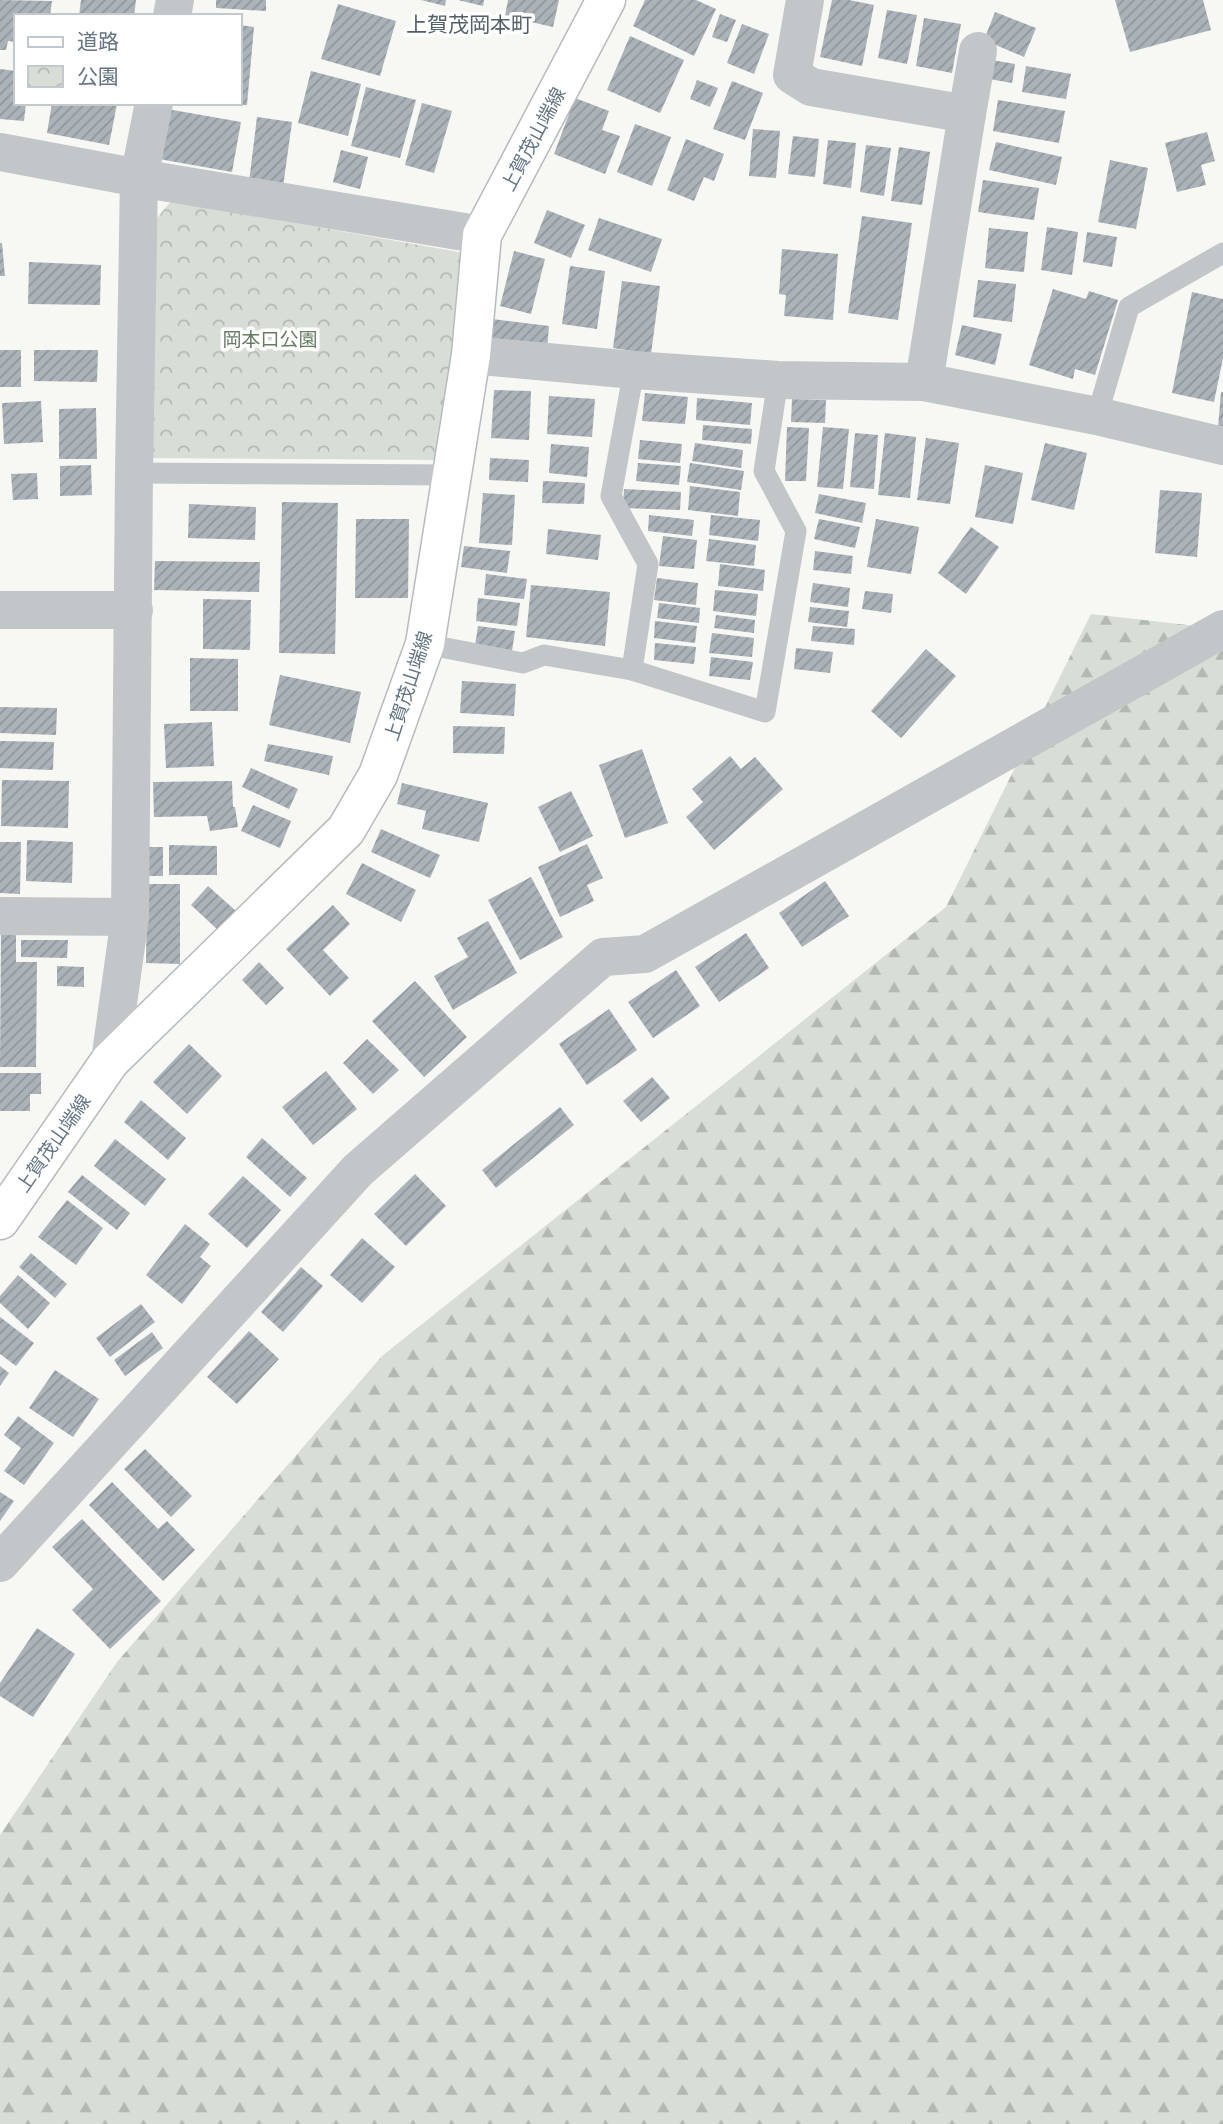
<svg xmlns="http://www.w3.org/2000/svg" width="1223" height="2124" font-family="'PT Sans','Noto Sans JP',sans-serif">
<defs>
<pattern id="forest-firs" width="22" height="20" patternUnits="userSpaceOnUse" patternTransform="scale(1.75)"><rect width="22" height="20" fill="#d8ded5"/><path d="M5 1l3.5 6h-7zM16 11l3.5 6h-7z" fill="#b3b9b2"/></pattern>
<pattern id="park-crowns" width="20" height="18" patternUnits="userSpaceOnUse" patternTransform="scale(1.75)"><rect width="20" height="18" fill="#d8ded5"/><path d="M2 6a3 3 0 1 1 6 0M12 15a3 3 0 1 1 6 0" fill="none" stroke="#b3b9b2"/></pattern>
<pattern id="building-hatch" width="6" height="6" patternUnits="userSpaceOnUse" patternTransform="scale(1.75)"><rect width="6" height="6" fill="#abb3b9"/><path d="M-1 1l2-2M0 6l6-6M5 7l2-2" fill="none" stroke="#8f969c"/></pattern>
</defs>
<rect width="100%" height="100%" fill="#f7f7f4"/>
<!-- forest -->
<path fill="url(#forest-firs)" d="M1091 614 1223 629V2124H0V1835L117 1662 382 1356 946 907Z"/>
<!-- park -->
<path fill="url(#park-crowns)" d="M171 201 470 254 441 460 148 458 152 224Z"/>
<!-- building -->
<g fill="url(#building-hatch)">
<path d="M0 0 52 1 50 16H16V42L8 41 6 50H0Z"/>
<path d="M81 0H136L134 16H79Z"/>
<path d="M216 0H266V11L216 8Z"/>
<path d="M421 0H446L445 6Z"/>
<path d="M458 0H484L483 6Z"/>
<path d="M508 0H559L553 27 505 16Z"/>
<path d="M645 0H696L716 9 694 56 633 26Z"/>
<path d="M832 0H849L874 5 862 66 820 57Z"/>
<path d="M1115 0H1203L1211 30 1130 52Z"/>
<path d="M338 4 396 21 380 76 321 59Z"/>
<path d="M887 10 917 15 907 64 878 58Z"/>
<path d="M995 12 1036 28 1024 57 984 40Z"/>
<path d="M720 14 736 20 727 42 712 37Z"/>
<path d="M924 18 961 24 952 73 916 66Z"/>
<path d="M742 24 769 34 754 74 727 63Z"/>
<path d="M240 25 254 27 247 105H240Z"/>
<path d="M630 36 684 60 660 113 607 90Z"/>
<path d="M992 60 1015 64 1012 83 989 79Z"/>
<path d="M1026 66 1071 74 1066 99 1022 92Z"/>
<path d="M0 69 16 71V103H26L24 121 0 119Z"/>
<path d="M311 71 361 84 348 136 298 123Z"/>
<path d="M697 80 718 88 710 107 690 99Z"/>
<path d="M732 81 763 93 745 140 713 129Z"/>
<path d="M366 87 416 100 400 158 351 146Z"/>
<path d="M575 98 609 111 602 130 620 136 605 174 554 154Z"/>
<path d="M998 100 1065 111 1059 143 993 131Z"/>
<path d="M52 103 117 104 109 145 47 133Z"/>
<path d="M422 103 452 111 434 173 405 165Z"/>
<path d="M167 109 241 122 232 172 159 159Z"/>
<path d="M257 117 292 122 283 187 249 182Z"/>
<path d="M635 124 671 137 652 186 617 172Z"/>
<path d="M753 129 780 131 776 178 749 176Z"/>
<path d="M1207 132 1215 161 1201 165 1206 185 1177 192 1165 143Z"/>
<path d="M793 136 819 139 815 177 788 174Z"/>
<path d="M686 139 724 154 714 181 704 177 694 201 667 190Z"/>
<path d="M828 140 856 143 851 188 823 184Z"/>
<path d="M996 142 1062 157 1056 185 989 170Z"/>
<path d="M866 145 891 148 884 196 860 192Z"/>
<path d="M899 147 930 152 922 205 891 201Z"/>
<path d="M341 150 368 157 360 189 333 182Z"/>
<path d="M1110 160 1148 168 1136 229 1098 222Z"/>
<path d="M983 180 1039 188 1034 220 978 212Z"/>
<path d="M547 210 585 225 571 258 534 243Z"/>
<path d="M862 216 912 223 898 320 848 313Z"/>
<path d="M599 218 662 239 651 272 588 250Z"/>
<path d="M1047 227 1078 232 1072 275 1041 270Z"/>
<path d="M989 228 1028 232 1024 272 985 268Z"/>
<path d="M1087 232 1117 237 1112 267 1083 262Z"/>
<path d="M0 243H2L5 276H0Z"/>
<path d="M782 249 838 254 833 320 784 316 786 295 779 294Z"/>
<path d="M514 251 545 259 531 314 500 306Z"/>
<path d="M29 262 101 265 100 305 28 304Z"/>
<path d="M570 266 605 271 597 329 562 324Z"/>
<path d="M978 280 1016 284 1012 322 973 317Z"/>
<path d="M622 281 660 286 651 354 613 348Z"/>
<path d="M1053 289 1086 299 1089 291 1118 300 1095 375 1075 369 1073 379 1029 365Z"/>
<path d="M1192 292 1223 299V358L1214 402 1172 393Z"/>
<path d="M492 319 549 326 547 350 489 343Z"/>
<path d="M962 325 1002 334 995 365 955 355Z"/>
<rect x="0" y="350" width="21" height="37"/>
<path d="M34 350H98L97 382 34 381Z"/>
<path d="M494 390 531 391 529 440 491 438Z"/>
<path d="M1221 392H1223V428H1218Z"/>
<path d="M645 393 688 397 685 424 642 421Z"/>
<path d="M549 396 595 399 592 437 547 434Z"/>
<path d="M697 398 752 403 750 425 696 420Z"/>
<path d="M792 399 826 400 825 423 791 422Z"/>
<path d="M41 401 43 442 4 444 2 403Z"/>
<path d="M96 408 97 459H59V409Z"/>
<path d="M703 425 752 429 751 444 702 440Z"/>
<path d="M787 427 809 428 806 481H785Z"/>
<path d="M823 427 849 429 843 489 817 487Z"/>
<path d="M855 433 878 435 874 489 850 487Z"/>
<path d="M885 433 916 437 910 498 878 495Z"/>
<path d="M926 438 959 443 950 504 917 500Z"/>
<path d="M640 440 682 444 680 463 638 459Z"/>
<path d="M695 443 743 450 741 468 692 461Z"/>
<path d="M1045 443 1087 453 1074 510 1031 500Z"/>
<path d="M551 444 589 447 587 477 549 473Z"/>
<path d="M490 458 529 460 528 482 489 480Z"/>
<path d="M638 463 681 466 679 485 636 481Z"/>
<path d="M690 463 744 471 741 490 687 482Z"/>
<path d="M91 465 92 495 60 496V466Z"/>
<path d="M985 465 1023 473 1013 524 975 517Z"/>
<path d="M37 473 38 499 13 500 11 474Z"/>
<path d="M543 481 585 483 584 504 542 503Z"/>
<path d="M690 486 740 492 738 516 688 510Z"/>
<path d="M624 489 681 492 680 510 623 508Z"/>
<path d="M1160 490 1202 493 1197 557 1155 553Z"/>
<path d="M483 493 515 495 512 545 479 543Z"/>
<path d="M819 494 866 503 862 523 815 513Z"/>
<path d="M282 502 338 503 335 654 279 653Z"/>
<path d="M189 504 256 507 255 540 188 538Z"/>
<path d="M649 515 694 520 692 536 648 531Z"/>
<path d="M711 515 760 520 758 541 709 535Z"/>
<path d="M356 519H409L408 598H355Z"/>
<path d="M819 519 860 527 855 548 814 539Z"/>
<path d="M876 519 919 527 911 574 867 567Z"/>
<path d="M971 527 999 547 966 594 938 573Z"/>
<path d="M548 529 601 535 598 560 546 554Z"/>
<path d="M663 536 697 540 694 569 659 566Z"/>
<path d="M709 539 756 545 754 566 706 561Z"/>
<path d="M464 546 510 551 507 573 461 567Z"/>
<path d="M815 551 853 556 851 574 813 570Z"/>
<path d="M155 561 260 562 259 592 154 590Z"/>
<path d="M720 564 765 570 763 591 718 586Z"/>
<path d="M486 574 527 579 524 599 484 595Z"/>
<path d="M657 578 698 583 696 605 654 600Z"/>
<path d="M813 583 850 588 848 607 810 602Z"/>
<path d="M531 585 610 592 605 646 526 637Z"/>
<path d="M715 590 758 594 756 616 713 611Z"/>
<path d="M865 591 893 594 891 613 862 609Z"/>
<path d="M478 598 520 603 517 626 476 621Z"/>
<path d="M203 599 251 600 250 650 203 649Z"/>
<path d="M659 603 700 608 699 623 657 618Z"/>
<path d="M810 607 849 611 847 627 808 622Z"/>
<path d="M716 615 755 620 754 633 714 628Z"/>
<path d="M655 621 697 626 695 643 654 638Z"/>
<path d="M478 626 515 631 512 651 475 646Z"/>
<path d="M813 626 855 629 854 645 811 641Z"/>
<path d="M712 633 754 638 752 657 709 653Z"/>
<path d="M655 643 696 647 694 664 654 660Z"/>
<path d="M796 648 833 652 830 673 794 669Z"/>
<path d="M926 649 956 676 901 738 871 711Z"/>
<path d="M711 657 753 662 750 680 709 676Z"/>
<path d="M190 658 238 659V711H190Z"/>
<path d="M280 675 361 692 350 743 269 725Z"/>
<path d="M462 681 516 684 514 716 460 713Z"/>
<path d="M0 707 57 708 56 735 0 733Z"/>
<path d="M212 722 214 766 166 768 164 724Z"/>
<path d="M453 726 505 727 504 754 453 753Z"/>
<path d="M0 741 54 742 53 770 0 768Z"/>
<path d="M268 744 333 756 329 775 264 761Z"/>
<path d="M642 749 668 823 625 838 599 765Z"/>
<path d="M730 756 741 769 755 757 783 789 714 850 686 817 703 802 692 789Z"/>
<path d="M251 768 298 789 289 809 242 787Z"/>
<path d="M2 780 69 781 68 828 1 826Z"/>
<path d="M232 781 233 807H235L238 827 210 831 207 816 154 817 153 782Z"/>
<path d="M402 783 488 803 479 842 422 829 426 811 397 804Z"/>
<path d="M571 791 593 836 560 852 538 807Z"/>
<path d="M253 805 291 821 280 848 241 831Z"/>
<path d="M381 829 440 855 430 878 371 852Z"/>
<path d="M27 840 73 842 72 883 26 881Z"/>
<path d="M0 842H21L20 894 0 893Z"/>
<path d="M587 844 603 878 587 885 594 901 560 917 538 867Z"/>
<path d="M169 845 217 846V875H169Z"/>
<path d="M146 847H163V876H145Z"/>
<path d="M362 863 416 890 401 922 346 894Z"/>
<path d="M531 877 563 937 520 960 488 900Z"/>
<path d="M825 881 849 916 802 947 779 913Z"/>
<path d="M147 884H180V964L146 963Z"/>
<path d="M208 886 236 911 219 931 191 905Z"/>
<path d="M333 905 350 924 323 950 349 978 330 996 286 949Z"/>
<path d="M488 921 517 973 453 1010 434 976 468 957 457 938Z"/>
<path d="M746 933 769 968 719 1002 695 967Z"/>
<path d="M1 935H16V962H37L36 1067H0Z"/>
<path d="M21 940H68L67 958 21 957Z"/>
<path d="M259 962 284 988 266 1005 242 980Z"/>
<path d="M57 966 84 967V987L57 986Z"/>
<path d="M676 970 700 1006 653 1038 628 1002Z"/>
<path d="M415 981 467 1037 424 1077 372 1021Z"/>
<path d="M609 1009 637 1050 587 1085 559 1044Z"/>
<path d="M367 1039 399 1070 373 1094 343 1063Z"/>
<path d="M189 1044 222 1076 187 1114 153 1082Z"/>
<path d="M326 1071 357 1109 313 1145 282 1107Z"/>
<path d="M0 1073H41V1094H30V1111H0Z"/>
<path d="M652 1077 670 1098 641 1122 623 1101Z"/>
<path d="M141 1100 186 1138 168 1160 124 1122Z"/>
<path d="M560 1107 574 1125 496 1188 482 1170Z"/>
<path d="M262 1138 307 1178 290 1197 246 1157Z"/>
<path d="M115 1139 166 1179 145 1206 94 1166Z"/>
<path d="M415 1174 446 1206 406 1246 374 1214Z"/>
<path d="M82 1175 130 1213 117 1230 68 1192Z"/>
<path d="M243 1176 281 1210 247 1248 208 1214Z"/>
<path d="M67 1200 103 1228 76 1265 38 1237Z"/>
<path d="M185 1224 210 1244 200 1257 211 1266 182 1304 146 1275Z"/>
<path d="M362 1238 395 1267 362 1303 330 1275Z"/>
<path d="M31 1253 67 1284 55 1298 19 1267Z"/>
<path d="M301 1267 323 1286 283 1332 261 1312Z"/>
<path d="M18 1275 50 1303 28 1329 0 1303V1296Z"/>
<path d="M141 1304 155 1322 110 1357 96 1338Z"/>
<path d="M0 1317 34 1343 16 1366 0 1354Z"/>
<path d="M249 1331 279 1359 237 1404 207 1377Z"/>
<path d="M152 1332 163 1348 125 1376 114 1360Z"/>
<path d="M0 1366 9 1373 0 1386Z"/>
<path d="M55 1370 99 1399 73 1437 29 1408Z"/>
<path d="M18 1416 54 1443 24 1485 4 1471 21 1448 4 1435Z"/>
<path d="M145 1449 192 1496 171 1517 124 1469Z"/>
<path d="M112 1482 158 1529 167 1521 195 1550 163 1581 89 1505Z"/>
<path d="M0 1492 14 1501 0 1521Z"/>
<path d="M82 1519 161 1601 110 1649 72 1610 93 1589 52 1547Z"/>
<path d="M37 1628 75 1654 33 1717 0 1696V1683Z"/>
</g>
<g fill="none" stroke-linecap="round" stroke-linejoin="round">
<defs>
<path id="secondary" d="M0 1220 110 1061 346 830 378 775 425 644 471 355 482 235 606 0"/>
</defs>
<!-- secondary casing -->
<use href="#secondary" stroke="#b6bbc0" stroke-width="41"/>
<!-- service -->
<g stroke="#c2c6c9" stroke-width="21">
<path d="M1097 416 1129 307 1223 253"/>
<path d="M134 473 453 475"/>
<path d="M425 644 523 663 544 655 632 670 765 712 796 531 764 471 778 380"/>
<path d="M632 670 648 564 611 496 634 370"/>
</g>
<!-- minor -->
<g stroke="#c2c6c9" stroke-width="38">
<path d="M805 0 792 75 811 87 967 114 924 382"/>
<path d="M172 16 175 0"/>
<path d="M967 114 978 51"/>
<path d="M0 152 139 178 482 235"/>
<path d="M471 355 634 370 778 380 924 382 1097 416 1223 446"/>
<path d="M0 610H134"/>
<path d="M0 916 130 917"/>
<path d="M110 1061 130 917 134 473 139 178 154 103"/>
<path d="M0 1563 358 1170 603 957 645 954 1223 629"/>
</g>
<!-- secondary -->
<use href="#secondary" stroke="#fff" stroke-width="38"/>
</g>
<g text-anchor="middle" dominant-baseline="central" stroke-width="7" stroke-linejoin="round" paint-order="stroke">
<!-- street labels -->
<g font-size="19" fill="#657585" stroke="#fff">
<text transform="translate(533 139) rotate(-62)">上賀茂山端線</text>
<text transform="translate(408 686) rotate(-72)">上賀茂山端線</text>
<text transform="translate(53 1143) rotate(-55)">上賀茂山端線</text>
</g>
<!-- park labels -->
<g font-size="19" fill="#687c64" stroke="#fff">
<text x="270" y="339">岡本口公園</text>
</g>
<!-- neighbourhood labels -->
<g font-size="21" fill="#535f6a" stroke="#fff">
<text x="469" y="24">上賀茂岡本町</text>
</g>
</g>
<!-- legend -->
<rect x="14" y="14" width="228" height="91" fill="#ffffff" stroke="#c1c8ce" stroke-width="2"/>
<rect x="28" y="37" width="35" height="10" fill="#ffffff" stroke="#c1c8ce" stroke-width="2"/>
<text x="77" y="49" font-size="21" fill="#657585">道路</text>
<rect x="28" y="66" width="35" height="21" fill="url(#park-crowns)" stroke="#c1c8ce" stroke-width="2"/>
<text x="77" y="84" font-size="21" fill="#657585">公園</text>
</svg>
